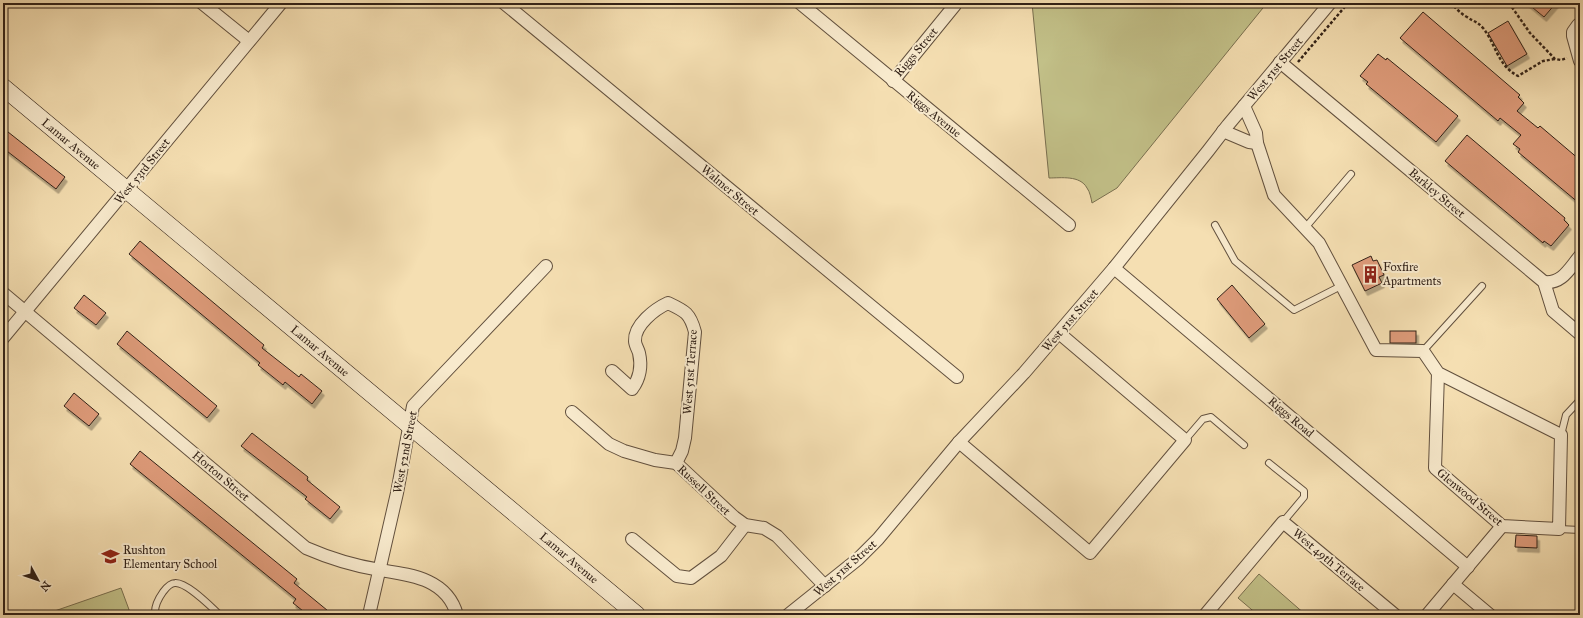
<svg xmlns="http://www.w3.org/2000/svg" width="1583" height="618" font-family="'IM FELL Great Primer',serif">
<defs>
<filter id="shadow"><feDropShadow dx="2.5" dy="4.5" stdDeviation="0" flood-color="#0004"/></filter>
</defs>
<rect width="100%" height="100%" fill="#f5dfb2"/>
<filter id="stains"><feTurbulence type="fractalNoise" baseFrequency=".005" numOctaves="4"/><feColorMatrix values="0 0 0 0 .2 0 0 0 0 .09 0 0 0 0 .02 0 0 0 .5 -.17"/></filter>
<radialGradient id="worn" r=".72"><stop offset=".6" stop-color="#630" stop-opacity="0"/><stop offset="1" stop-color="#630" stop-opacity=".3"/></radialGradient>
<!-- green -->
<g fill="#c2c088" stroke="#7a7050">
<path d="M1032 3H1267L1117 188 1092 203C1091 198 1090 192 1087 188 1080 175 1061 178 1049 178Z"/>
<path d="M1259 574 1306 615H1258L1238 598Z"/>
<path d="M121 588 131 615H46V614Z"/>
</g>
<!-- building -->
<g fill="#de9b7a" stroke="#312117" filter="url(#shadow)">
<path d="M1527 3H1556L1544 17Z"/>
<path d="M1423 12 1520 95 1518 97 1524 103 1517 111 1538 128 1540 126 1580 160V204L1518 152 1520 149 1513 144 1521 135 1500 118 1498 121 1400 38Z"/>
<path d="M1508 21 1527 54 1507 66 1488 33Z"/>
<path d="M1378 54 1386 60 1387 58 1458 116 1436 142 1366 84 1368 82 1360 76Z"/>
<path d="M3 128 65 177 56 189 3 148Z"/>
<path d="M1467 135 1565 218 1564 220 1569 225 1551 246 1544 241 1543 243 1445 161Z"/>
<path d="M140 241 264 345 262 348 299 377 301 374 322 391 312 404 285 382 283 385 258 365 260 363 129 254Z"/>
<path d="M1371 256 1373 261 1377 260 1384 275 1379 277 1382 283 1365 291 1352 265Z"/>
<path d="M1232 285 1265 324 1249 338 1217 299Z"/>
<path d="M84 295 106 313 96 325 74 308Z"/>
<path d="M127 331 217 406 207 418 117 344Z"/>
<rect x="1390" y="331" width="26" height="12"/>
<path d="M74 393 99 414 89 426 64 406Z"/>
<path d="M252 433 308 477 307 480 340 507 330 519 305 499 307 497 241 446Z"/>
<path d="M140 451 297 579 294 583 333 615H308L293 603 296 599 130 464Z"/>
<path d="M1516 535 1537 536V548L1515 547Z"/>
</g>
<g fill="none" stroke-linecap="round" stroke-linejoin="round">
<defs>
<g id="lane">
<path d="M1215 225 1235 261 1294 310 1341 286"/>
<path d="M1305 228 1351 174"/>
<path d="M1423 351 1482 286"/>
<path d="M1561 435 1566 415 1580 400"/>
<path d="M1185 440 1203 419 1211 417 1244 445"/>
<path d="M1269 463 1304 491V497L1283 522"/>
<path d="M1559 529 1580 530"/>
<path d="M155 615C154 606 158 599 163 592 166 588 170 583 175 583 187 582 211 607 220 615"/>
</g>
<g id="street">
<path d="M202 3 249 41"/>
<path d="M504 3 957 377"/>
<path d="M800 3 1069 225"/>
<path d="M1578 25 1573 32V36L1580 61"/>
<path d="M1280 62 1544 282 1553 311 1580 334"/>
<path d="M893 81 955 5"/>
<path d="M1244 106 1256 133 1257 143 1274 195 1319 243 1376 350 1423 351 1438 373 1435 468 1502 526 1559 529 1561 435 1438 373"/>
<path d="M1223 131 1249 142 1257 143"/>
<path d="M1114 268 1468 567"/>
<path d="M1544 282C1562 284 1569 269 1580 256"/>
<path d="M3 293 306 548C329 558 355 566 380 570 412 575 447 579 457 615"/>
<path d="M3 338 281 3"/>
<path d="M612 371 632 389C640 378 642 366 639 353 638 349 635 345 635 341 634 325 655 309 668 303 685 311 690 313 695 332L685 438 682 451 676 463"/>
<path d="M572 412 609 444 624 451 655 460 676 463 734 517 745 525 764 528 777 536 825 586"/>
<path d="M959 442 1090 553 1185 440 1059 333"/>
<path d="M632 539 677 576 691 578 721 556 745 525"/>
<path d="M1453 584 1490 615"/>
<path d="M369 615 397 493 413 406 546 266"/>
<path d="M788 615 858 559 878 539 959 442 1024 373 1114 268 1208 151 1228 125 1330 3"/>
<path d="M1205 615 1283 522 1395 615"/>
<path d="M1427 615 1502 526"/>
</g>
<path id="secondary" d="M3 87 637 615"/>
</defs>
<!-- lane casing -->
<use href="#lane" stroke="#62503e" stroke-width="8"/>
<!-- street casing -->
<use href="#street" stroke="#62503e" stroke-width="14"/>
<!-- secondary casing -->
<use href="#secondary" stroke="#312117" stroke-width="18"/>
<!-- path -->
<g stroke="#312117" stroke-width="2.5" stroke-dasharray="3 2" stroke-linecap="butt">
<path d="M1450 3C1456 8 1461 14 1467 17 1474 22 1477 21 1483 28 1496 44 1497 65 1518 76L1543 61 1555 59"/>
<path d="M1509 3 1530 33 1555 59 1561 60 1567 58"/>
<path d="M1298 62 1348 3"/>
</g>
<!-- lane -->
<use href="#lane" stroke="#f8eacd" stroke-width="6"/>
<!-- street -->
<use href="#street" stroke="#f8eacd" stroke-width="12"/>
<!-- secondary -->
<use href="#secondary" stroke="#f8eacd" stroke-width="17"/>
</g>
<!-- icons -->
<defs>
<symbol id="building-bare" viewBox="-9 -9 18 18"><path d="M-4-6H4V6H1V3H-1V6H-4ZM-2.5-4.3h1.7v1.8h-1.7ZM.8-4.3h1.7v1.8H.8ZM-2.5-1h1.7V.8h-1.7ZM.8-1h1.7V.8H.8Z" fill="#8f2418" stroke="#f8eacd" stroke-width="2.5" paint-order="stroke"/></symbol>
<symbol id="school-bare" viewBox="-9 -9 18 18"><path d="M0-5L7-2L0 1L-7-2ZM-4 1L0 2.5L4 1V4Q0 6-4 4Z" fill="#8f2418" stroke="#f8eacd" stroke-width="2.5" paint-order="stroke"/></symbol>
</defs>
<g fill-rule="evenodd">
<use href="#building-bare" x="1358" y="262" width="25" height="25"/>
<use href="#school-bare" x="98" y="544" width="25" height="25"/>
</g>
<g text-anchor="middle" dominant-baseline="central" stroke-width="4" stroke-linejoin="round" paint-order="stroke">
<!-- street labels -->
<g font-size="12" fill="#312117" stroke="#f8eacd">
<text transform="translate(916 52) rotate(-50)">Riggs Street</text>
<text transform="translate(1275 69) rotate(-50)">West 51st Street</text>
<text transform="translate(934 114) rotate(39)">Riggs Avenue</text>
<text transform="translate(71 144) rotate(40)">Lamar Avenue</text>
<text transform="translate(142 171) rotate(-51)">West 53rd Street</text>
<text transform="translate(730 190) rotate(40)">Walmer Street</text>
<text transform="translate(1437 193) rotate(40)">Barkley Street</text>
<text transform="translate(1070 320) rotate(-49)">West 51st Street</text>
<text transform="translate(320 351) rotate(40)">Lamar Avenue</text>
<text transform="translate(690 372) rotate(-86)">West 51st Terrace</text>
<text transform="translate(1291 417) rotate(40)">Riggs Road</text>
<text transform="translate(405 452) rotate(-79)">West 52nd Street</text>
<text transform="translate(221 476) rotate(40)">Horton Street</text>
<text transform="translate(704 490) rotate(43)">Russell Street</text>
<text transform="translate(1470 497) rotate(40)">Glenwood Street</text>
<text transform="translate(569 558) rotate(40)">Lamar Avenue</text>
<text transform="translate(1329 560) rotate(40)">West 49th Terrace</text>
<text transform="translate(845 568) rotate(-41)">West 51st Street</text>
</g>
<!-- poi labels -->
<g font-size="12" fill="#312117" stroke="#f8eacd" text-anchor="start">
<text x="1383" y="267">Foxfire<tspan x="1383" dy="14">Apartments</tspan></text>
<text x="123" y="550">Rushton<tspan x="123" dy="14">Elementary School</tspan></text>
</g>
</g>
<!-- margin -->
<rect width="1583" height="618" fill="none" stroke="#f5dfb2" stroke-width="16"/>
<rect x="4" y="4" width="1575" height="610" fill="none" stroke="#312117" stroke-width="2"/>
<rect x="8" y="8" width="1567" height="602" fill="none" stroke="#312117"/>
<!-- north arrow -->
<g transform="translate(38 580) rotate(130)" stroke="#f8eacd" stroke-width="3" paint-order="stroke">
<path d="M0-3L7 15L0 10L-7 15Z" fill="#312117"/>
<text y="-6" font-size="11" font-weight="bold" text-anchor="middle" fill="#312117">N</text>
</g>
<rect width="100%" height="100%" filter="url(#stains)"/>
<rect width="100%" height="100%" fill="url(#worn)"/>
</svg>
